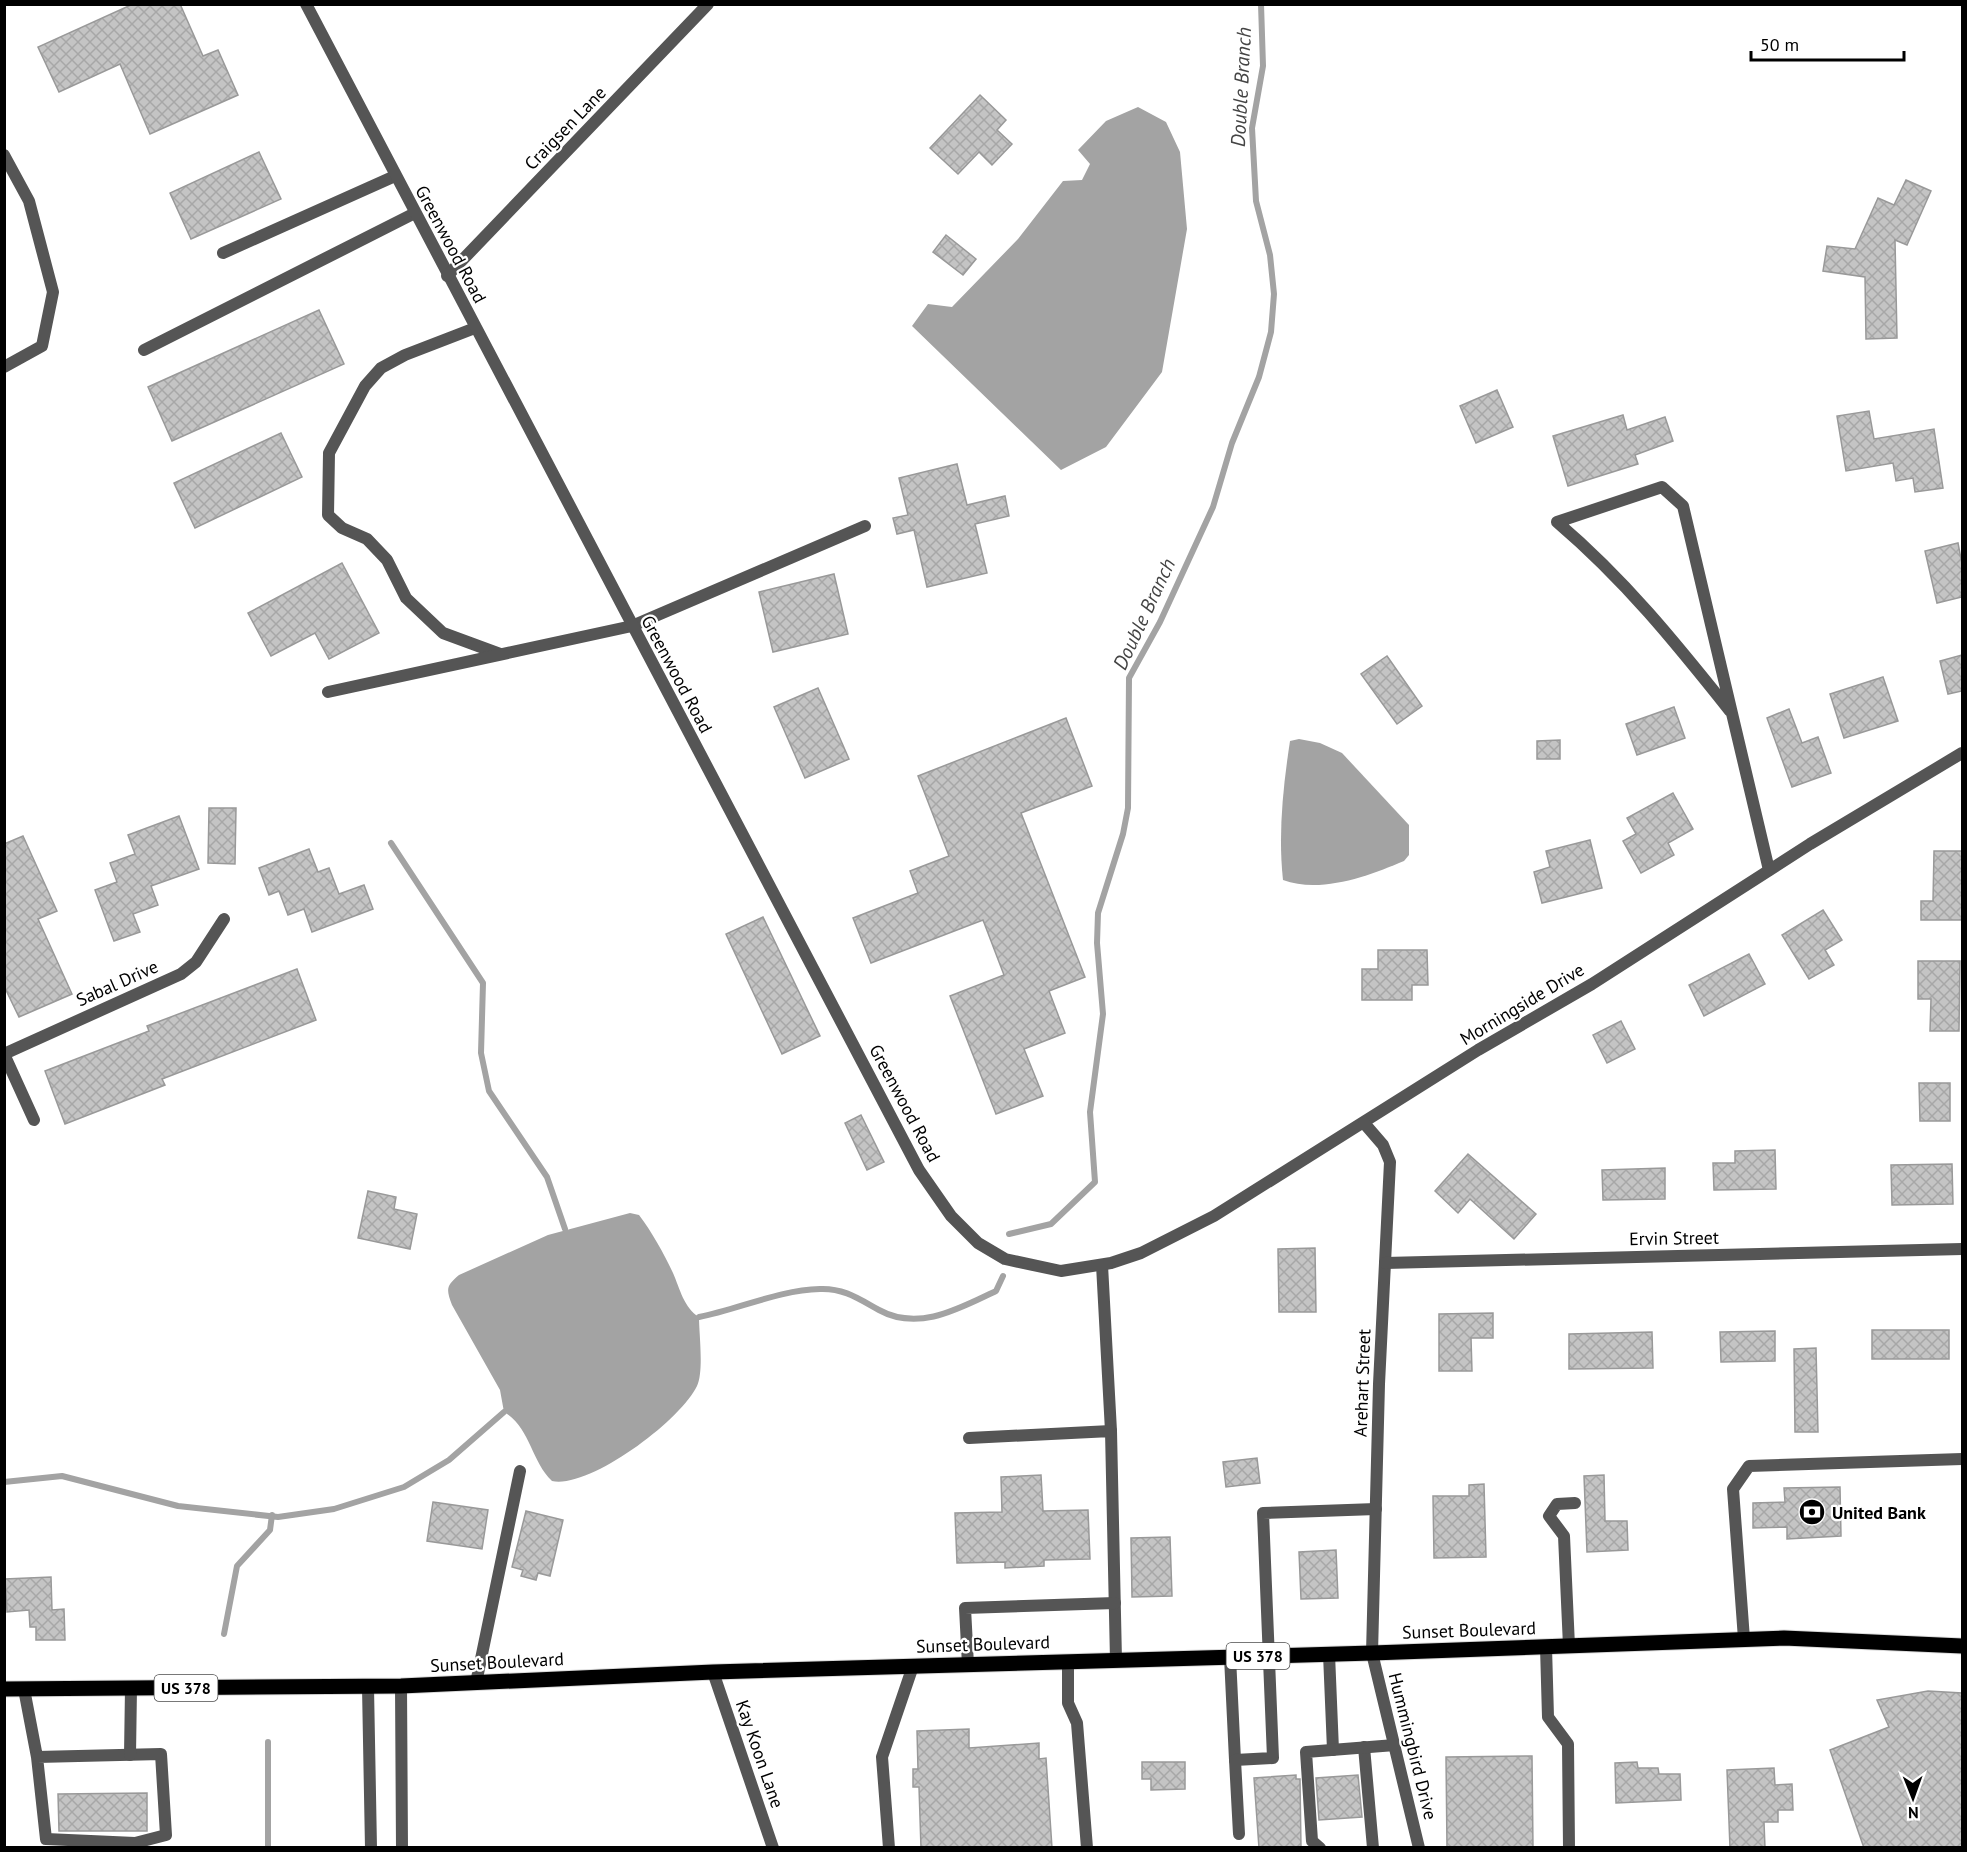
<svg xmlns="http://www.w3.org/2000/svg" width="1967" height="1852" font-family="'PT Sans',sans-serif">
<defs>
<pattern id="building-cross-hatch" width="8" height="8" patternUnits="userSpaceOnUse" patternTransform="scale(1.5)"><rect width="8" height="8" fill="#c4c4c4"/><path d="M0 0l8 8M0 8l8-8" fill="none" stroke="#a7a7a7"/></pattern>
</defs>
<rect width="100%" height="100%" fill="#fff"/>
<!-- water -->
<g fill="#a3a3a3">
<path d="M1138 107 1166 122 1180 152 1187 229 1162 372 1106 447 1061 470 912 326 928 304 952 307 1018 239 1063 181 1082 180 1090 164 1078 150 1106 121Z"/>
<path d="M1299 739 1320 743 1342 753 1409 825V855L1404 861C1369 876 1320 894 1283 880 1278 834 1283 787 1290 741Z"/>
<path d="M630 1213 639 1215C652 1232 664 1254 673 1273 680 1289 684 1308 699 1317 699 1334 704 1371 697 1386 681 1420 590 1489 552 1481 531 1461 530 1427 504 1412L500 1390 452 1305C446 1289 446 1286 459 1275L548 1235Z"/>
</g>
<g fill="none" stroke-linecap="round" stroke-linejoin="round">
<!-- stream -->
<g stroke="#a3a3a3" stroke-width="6">
<path d="M391 843 483 983 481 1053 489 1091 547 1177 565 1229"/>
<path d="M1009 1234 1051 1224 1095 1182 1090 1112 1103 1014 1097 943 1098 913 1123 834 1128 808 1129 678 1160 622 1213 507 1232 443 1259 377 1271 332 1274 294 1270 255 1256 201 1252 128 1263 66 1261 4"/>
<path d="M699 1317C739 1309 779 1290 820 1289 844 1288 859 1299 879 1310 919 1332 960 1308 996 1291L1003 1276"/>
<path d="M4 1482 62 1476 178 1506 278 1517 334 1509 404 1487 449 1460 504 1412"/>
<path d="M224 1634 237 1566 270 1530 272 1515"/>
<path d="M268 1742V1848"/>
</g>
</g>
<!-- building -->
<g fill="url(#building-cross-hatch)" stroke="#999" stroke-width="1.5">
<path d="M133 4H180L203 56 218 50 238 95 150 134 120 64 59 92 38 47Z"/>
<path d="M980 95 1006 120 997 130 1012 144 992 165 979 152 958 174 930 148Z"/>
<path d="M259 152 281 199 191 239 170 193Z"/>
<path d="M1906 180 1931 191 1907 245 1895 240 1897 338 1866 339 1865 277 1823 271 1827 246 1855 249 1878 198 1894 205Z"/>
<path d="M946 235 976 259 963 275 933 252Z"/>
<path d="M319 310 344 364 172 441 148 387Z"/>
<path d="M1497 390 1513 427 1476 443 1460 406Z"/>
<path d="M1869 411 1874 439 1934 429 1943 488 1915 492 1913 478 1896 481 1893 463 1846 471 1837 416Z"/>
<path d="M1623 415 1627 430 1665 417 1673 441 1635 455 1638 464 1568 486 1553 436Z"/>
<path d="M281 433 302 477 195 528 174 483Z"/>
<path d="M957 464 967 505 1005 496 1009 516 975 524 987 573 927 587 914 530 897 534 893 518 908 515 899 478Z"/>
<path d="M1958 543 1962 564V597L1937 603 1925 551Z"/>
<path d="M342 563 379 633 329 659 315 633 271 656 248 613Z"/>
<path d="M834 574 848 634 773 652 759 592Z"/>
<path d="M1962 655V691L1948 694 1940 661Z"/>
<path d="M1387 656 1422 706 1397 724 1361 674Z"/>
<path d="M1883 677 1898 721 1844 738 1830 694Z"/>
<path d="M818 688 849 759 805 778 774 707Z"/>
<path d="M1674 707 1685 738 1637 755 1626 724Z"/>
<path d="M1789 709 1802 743 1818 737 1831 773 1792 787 1767 718Z"/>
<path d="M1066 718 1092 786 1021 813 1085 977 1049 991 1065 1033 1024 1049 1043 1096 996 1114 950 996 1004 975 983 920 871 963 853 918 918 893 910 871 949 856 918 776Z"/>
<path d="M1560 740V759H1537V741Z"/>
<path d="M1673 793 1693 829 1668 843 1674 855 1641 873 1623 841 1636 834 1627 818Z"/>
<path d="M209 808H236L235 864 208 863Z"/>
<path d="M179 816 199 869 151 886 158 905 133 914 140 932 114 941 95 890 117 882 110 863 135 854 128 835Z"/>
<path d="M23 836 57 911 38 919 72 994 19 1017 4 986V844Z"/>
<path d="M1590 840 1602 888 1542 903 1534 872 1550 867 1546 851Z"/>
<path d="M309 849 318 872 329 868 339 894 364 885 373 909 312 932 304 909 288 915 279 891 269 895 259 868Z"/>
<path d="M1934 851H1962V920H1921V901H1933Z"/>
<path d="M1823 910 1842 940 1825 950 1834 965 1809 979 1782 935Z"/>
<path d="M763 917 820 1036 782 1054 726 934Z"/>
<path d="M1378 950H1427L1428 985H1412V1000H1362V969H1378Z"/>
<path d="M1749 954 1765 984 1704 1016 1689 985Z"/>
<path d="M1918 961H1960L1959 1031H1930L1931 999H1918Z"/>
<path d="M297 969 316 1020 162 1079 165 1085 65 1124 45 1071 149 1031 147 1026Z"/>
<path d="M1621 1021 1635 1049 1607 1063 1593 1035Z"/>
<path d="M1919 1083H1950V1121H1920Z"/>
<path d="M861 1115 884 1162 867 1170 845 1123Z"/>
<path d="M1775 1150 1776 1189 1714 1190 1713 1163H1735V1151Z"/>
<path d="M1468 1154 1536 1214 1514 1239 1470 1199 1458 1213 1435 1191Z"/>
<path d="M1952 1164 1953 1204 1892 1205 1891 1165Z"/>
<path d="M1665 1168V1199L1603 1200 1602 1170Z"/>
<path d="M368 1191 396 1197 394 1209 417 1214 410 1249 358 1238Z"/>
<path d="M1315 1248 1316 1312H1279L1278 1249Z"/>
<path d="M1493 1313V1338H1471L1472 1371H1439V1314Z"/>
<rect x="1872" y="1330" width="77" height="29"/>
<path d="M1775 1331V1361L1721 1362 1720 1332Z"/>
<path d="M1652 1332 1653 1368 1569 1369V1334Z"/>
<path d="M1816 1348 1818 1432H1795L1794 1349Z"/>
<path d="M1257 1458 1260 1483 1226 1487 1223 1462Z"/>
<path d="M1041 1475 1043 1511 1088 1510 1090 1559 1044 1560V1566L1005 1568V1562L957 1563 955 1513 1002 1512 1001 1477Z"/>
<path d="M1604 1475 1605 1521H1627L1628 1550 1587 1552 1584 1476Z"/>
<path d="M1484 1484 1486 1557 1434 1558 1433 1496H1469V1485Z"/>
<path d="M1840 1487 1841 1536 1787 1539V1527L1753 1528V1503L1785 1502 1784 1488Z"/>
<path d="M433 1502 488 1510 482 1549 427 1541Z"/>
<path d="M526 1511 563 1520 550 1576 538 1573 536 1580 521 1576 523 1570 512 1567Z"/>
<path d="M1170 1537 1172 1596 1132 1597 1131 1538Z"/>
<path d="M1336 1550 1338 1598 1301 1599 1299 1552Z"/>
<path d="M51 1577 52 1610 64 1609 65 1640H36V1627H30L29 1610 7 1612 5 1579Z"/>
<path d="M1928 1691 1962 1693V1848H1864L1830 1750 1889 1727 1877 1700Z"/>
<path d="M969 1729V1748L1039 1743V1759L1046 1758 1052 1848H921L919 1787H913V1769H918L917 1731Z"/>
<path d="M1532 1756 1533 1848H1447L1446 1757Z"/>
<path d="M1142 1762H1185V1789L1151 1790V1779H1142Z"/>
<path d="M1637 1762 1638 1768H1658L1659 1774H1680L1681 1800 1616 1803 1615 1763Z"/>
<path d="M1774 1768 1775 1785 1792 1784 1793 1810H1778V1822H1764L1765 1848H1730L1727 1770Z"/>
<path d="M1296 1775V1779H1300L1301 1848H1259L1254 1778Z"/>
<path d="M1358 1775 1362 1817 1319 1820 1316 1778Z"/>
<path d="M147 1793V1831H59L58 1794Z"/>
</g>
<g fill="none" stroke-linecap="round" stroke-linejoin="round">
<defs>
<path id="primary" d="M4 1689 401 1686 713 1672 1372 1653 1784 1638 1962 1646"/>
</defs>
<!-- primary casing -->
<use href="#primary" stroke="#dbdbdb" stroke-width="17"/>
<!-- service -->
<g stroke="#555" stroke-width="12">
<path d="M4 155 29 201 53 292 42 346 4 367"/>
<path d="M223 253 395 176"/>
<path d="M475 328 405 355 381 368 365 386 329 453 328 515 342 528 367 539 387 560 406 598 443 633 500 654"/>
<path d="M144 350 415 213"/>
<path d="M328 692 632 626 865 526"/>
<path d="M1730 711C1675 642 1625 580 1557 522L1662 487 1683 506 1769 870"/>
<path d="M1102 1265 1111 1431"/>
<path d="M969 1438 1111 1431 1116 1660"/>
<path d="M1744 1639 1733 1489 1749 1466 1962 1459"/>
<path d="M1569 1646 1564 1536 1549 1516 1557 1504 1575 1503"/>
<path d="M1546 1647 1548 1717 1568 1744 1569 1848"/>
<path d="M1329 1654 1333 1750"/>
<path d="M1230 1657 1235 1760"/>
<path d="M1068 1661V1703L1077 1723 1087 1848"/>
<path d="M968 1665 965 1608 1115 1603"/>
<path d="M476 1683 520 1471"/>
<path d="M24 1689 37 1757 46 1839 135 1843 166 1835 161 1754 37 1757"/>
<path d="M1364 1747 1373 1848"/>
<path d="M130 1755 131 1688"/>
<path d="M1239 1834 1235 1760 1273 1758 1263 1513 1376 1509"/>
<path d="M889 1848 882 1757 913 1666"/>
<path d="M1320 1848 1312 1841 1306 1752 1395 1745"/>
</g>
<!-- minor -->
<g stroke="#555" stroke-width="12">
<path d="M306 4 919 1170 951 1216 978 1243 1005 1259 1061 1271 1111 1263 1141 1253 1214 1216 1478 1050 1592 984 1810 844 1962 753"/>
<path d="M447 276 708 4"/>
<path d="M4 1054 181 974 196 962 224 919"/>
<path d="M4 1054 34 1120"/>
<path d="M1364 1123 1383 1145 1390 1162 1379 1384 1372 1653 1419 1848"/>
<path d="M1385 1263 1962 1249"/>
<path d="M713 1672 773 1848"/>
</g>
<!-- tertiary -->
<g stroke="#555" stroke-width="12">
<path d="M401 1686 402 1848"/>
<path d="M368 1687 371 1848"/>
</g>
<!-- primary -->
<use href="#primary" stroke="#000" stroke-width="15"/>
</g>
<!-- icons -->
<defs>
<symbol id="bank-disc" viewBox="-11 -11 22 22"><circle r="9.5" fill="#000" stroke="#fff"/><path d="M-6-4H6V4H-6ZM0-2.3a2.3 2.3 0 1 0 0 4.6a2.3 2.3 0 1 0 0-4.6Z" fill="#fff"/></symbol>
</defs>
<g fill-rule="evenodd">
<use href="#bank-disc" x="1797" y="1497" width="30" height="30"/>
</g>
<g text-anchor="middle" dominant-baseline="central" stroke-width="4.5" stroke-linejoin="round" paint-order="stroke">
<!-- shield labels -->
<g fill="#fff" stroke="#4c4c4c" stroke-width="1.5">
<rect x="1226.5" y="1643" width="63" height="26" rx="4.5"/>
<rect x="154.5" y="1675" width="63" height="26" rx="4.5"/>
</g>
<g font-size="16" font-weight="bold" fill="#000">
<text x="1258" y="1656">US 378</text>
<text x="186" y="1688">US 378</text>
</g>
<!-- street labels -->
<g font-size="18" fill="#000" stroke="#fff">
<text transform="translate(565 128) rotate(-46)">Craigsen Lane</text>
<text transform="translate(451 244) rotate(62)">Greenwood Road</text>
<text transform="translate(677 674) rotate(62)">Greenwood Road</text>
<text transform="translate(117 983) rotate(-24)">Sabal Drive</text>
<text transform="translate(1522 1004) rotate(-31)">Morningside Drive</text>
<text transform="translate(905 1103) rotate(62)">Greenwood Road</text>
<text transform="translate(1674 1238) rotate(-1)">Ervin Street</text>
<text transform="translate(1362 1383) rotate(-88)">Arehart Street</text>
<text transform="translate(1469 1630) rotate(-2)">Sunset Boulevard</text>
<text transform="translate(983 1644) rotate(-2)">Sunset Boulevard</text>
<text transform="translate(497 1662) rotate(-3)">Sunset Boulevard</text>
<text transform="translate(1413 1746) rotate(76)">Hummingbird Drive</text>
<text transform="translate(760 1754) rotate(71)">Kay Koon Lane</text>
</g>
<!-- poi labels -->
<g font-size="18" font-weight="bold" fill="#000" stroke="#fff" text-anchor="start">
<text x="1832" y="1512">United Bank</text>
</g>
<!-- water labels -->
<g font-size="20" font-style="italic" fill="#444" stroke="#fff">
<text transform="translate(1241 87) rotate(-87)">Double Branch</text>
<text transform="translate(1144 614) rotate(-65)">Double Branch</text>
</g>
</g>
<!-- border -->
<rect width="1967" height="1852" fill="none" stroke="#000000" stroke-width="12"/>
<!-- north arrow -->
<g transform="translate(1913 1798) rotate(179)" stroke="#ffffff" stroke-width="4.5" paint-order="stroke">
<path d="M0-4.5L10 22L0 15L-10 22Z" fill="#000000"/>
<text y="-9" font-size="16" font-weight="bold" text-anchor="middle" fill="#000000">N</text>
</g>
<!-- scale -->
<path d="M1751 51v9h153v-9" fill="none" stroke="#000000" stroke-width="3"/>
<text x="1760" y="51" font-size="18" fill="#000000" stroke="#ffffff" stroke-width="4.5" paint-order="stroke">50 m</text>
</svg>
